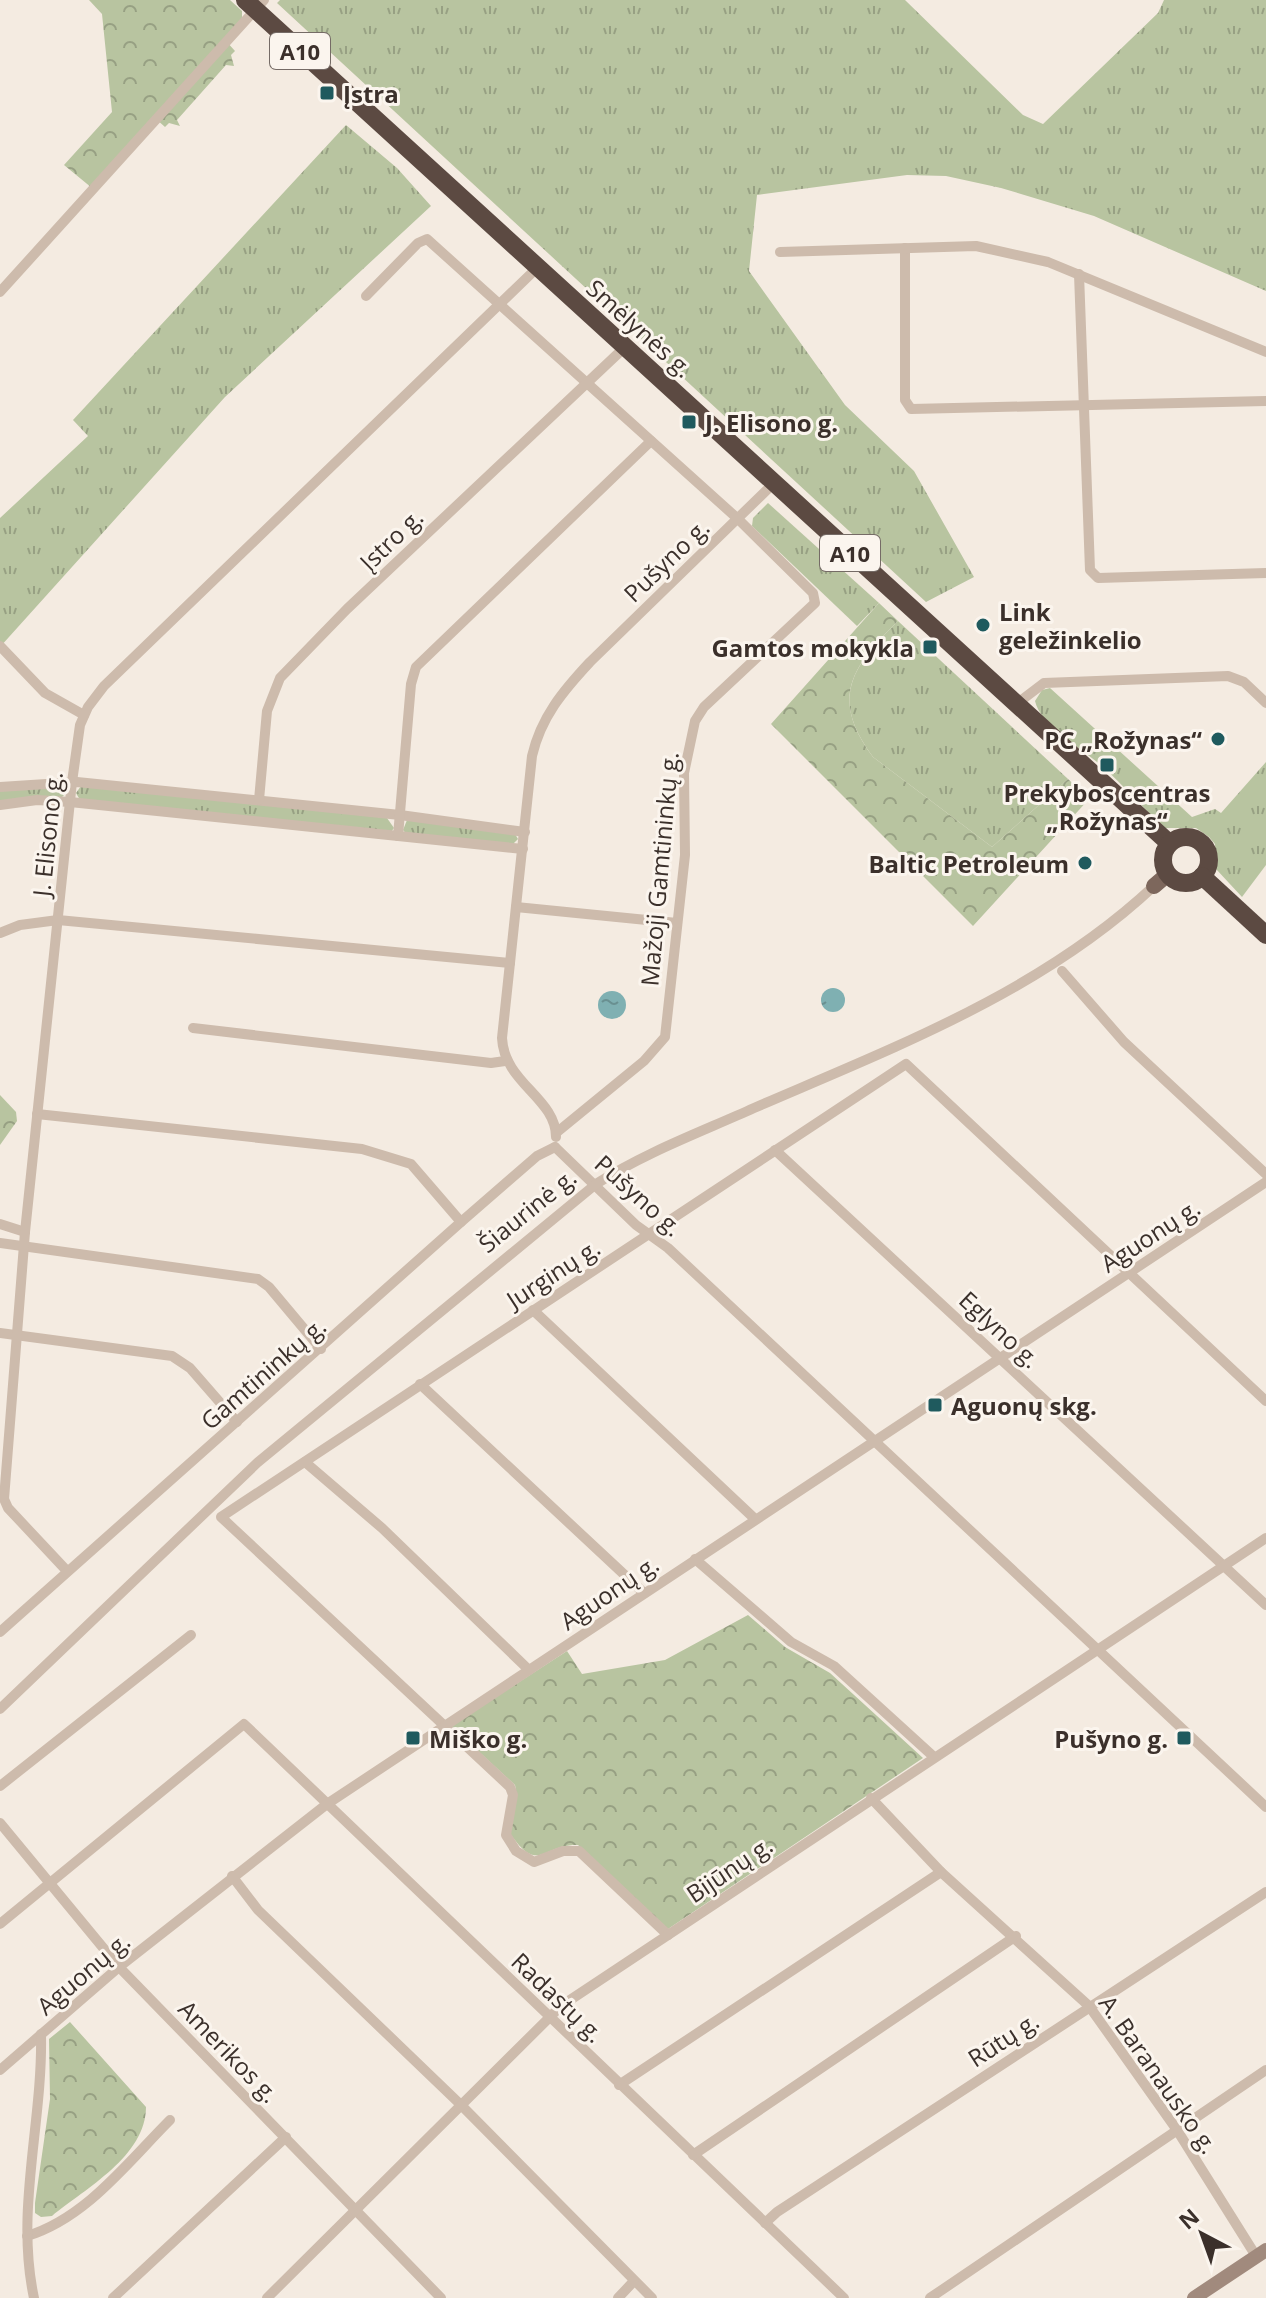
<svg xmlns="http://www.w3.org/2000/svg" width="1266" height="2298" font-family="'Open Sans',sans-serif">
<defs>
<pattern id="grass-tufts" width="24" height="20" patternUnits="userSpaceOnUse" patternTransform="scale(2)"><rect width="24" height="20" fill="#b8c4a0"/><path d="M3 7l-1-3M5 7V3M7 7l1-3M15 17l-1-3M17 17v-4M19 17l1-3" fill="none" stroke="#97a083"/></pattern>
<pattern id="forest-crowns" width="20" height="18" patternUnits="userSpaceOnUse" patternTransform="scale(2)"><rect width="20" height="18" fill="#b8c4a0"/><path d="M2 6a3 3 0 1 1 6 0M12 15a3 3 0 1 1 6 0" fill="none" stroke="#97a083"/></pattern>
<pattern id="water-ripples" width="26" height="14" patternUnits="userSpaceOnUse" patternTransform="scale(2)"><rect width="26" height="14" fill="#7fb0b2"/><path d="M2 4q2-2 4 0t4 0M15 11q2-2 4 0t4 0" fill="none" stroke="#699091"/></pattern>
</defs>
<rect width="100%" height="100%" fill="#f4ebe1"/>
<!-- grass -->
<g fill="url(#grass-tufts)">
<path d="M280 0H905L1023 115 1043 124 1158 13 1164 0H1266V291L1094 216 1001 188 946 176 907 175 757 195 749 271 845 405 914 471 974 577 926 602 277 3Z"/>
<path d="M346 125 397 168 431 206 225 397 0 647V518L88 436 73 420Z"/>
<path d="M768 503 879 603 857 626 752 526 753 518Z"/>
<path d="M898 621 1068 779 992 847 873 757C829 698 852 666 898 621Z"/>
<path d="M1050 688 1192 817 1215 809 1221 813 1266 762V865L1242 897 1216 869 1215 844 1209 837 1196 828H1165C1143 808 1124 786 1102 766 1084 750 1040 725 1035 701L1042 690Z"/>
<path d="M64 786 67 792 61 798 0 802V790Z"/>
<path d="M81 786 387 818 394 828 391 832 80 800 76 793Z"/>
<path d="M407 820 515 834 518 839 512 845 407 835 403 830Z"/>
</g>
<!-- forest -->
<g fill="url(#forest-crowns)">
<path d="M89 0H230L242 11V24L226 41 235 51 231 55 234 66 226 65 177 120 180 126 169 123 165 127 156 119 92 188 64 165 112 112 102 14Z"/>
<path d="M879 603 898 621C852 666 829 698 873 757L992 847 1068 779 1089 799 973 926 771 724Z"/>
<path d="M0 1095 16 1112 17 1121 0 1145Z"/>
<path d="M748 1615 785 1647 830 1673 923 1758 668 1929 578 1845C541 1844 539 1876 509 1832L517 1796 515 1785 451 1726 567 1651 582 1674 665 1660Z"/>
<path d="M70 2022 146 2107C146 2156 86 2188 52 2216L41 2217 35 2213V2203L50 2099 49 2039Z"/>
</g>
<!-- water -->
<g fill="url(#water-ripples)">
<circle cx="833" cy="1000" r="12"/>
<circle cx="612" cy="1005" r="14"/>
</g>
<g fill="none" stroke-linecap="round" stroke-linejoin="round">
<!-- street -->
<g stroke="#cdbbac" stroke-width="10">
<path d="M905 248V400L911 409 1266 401"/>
<path d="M780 252 976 246 1048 262 1266 352"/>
<path d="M1079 274 1090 570 1098 578 1266 573"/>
<path d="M0 292 264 0"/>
<path d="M366 296 418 243 427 239 738 519 813 593 815 603 704 707 695 721 684 773 685 855 665 1037 644 1061 556 1133"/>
<path d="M0 646 45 693 84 715"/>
<path d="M1015 705 1044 683 1228 676 1244 682 1266 703"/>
<path d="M0 787 77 782 400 815 525 832"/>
<path d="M259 800 267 711 280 678 347 609 625 347"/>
<path d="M0 805 37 800 70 802 523 849"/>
<path d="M398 836 411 684 416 667 651 441"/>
<path d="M516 907 677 923"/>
<path d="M0 933 20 925 58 920 510 963"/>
<path d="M1062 971 1124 1042 1266 1174"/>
<path d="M193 1028 491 1063 505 1061"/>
<path d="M37 1114 362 1149 411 1164 461 1222"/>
<path d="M556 1137C556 1098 504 1083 502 1038L532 756C541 717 563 691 590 662L774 483"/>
<path d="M555 1147 636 1225 668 1248 1266 1807"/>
<path d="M775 1150 1266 1605"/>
<path d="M0 1224 25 1232"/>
<path d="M0 1243 258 1279 269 1287 321 1349"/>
<path d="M533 1310 755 1519"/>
<path d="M0 1333 172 1356 190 1368 237 1422"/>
<path d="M420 1384 644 1593"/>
<path d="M305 1462 382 1528 529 1670"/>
<path d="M695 1559 791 1642 834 1666 934 1757"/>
<path d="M67 1571 8 1508 4 1499 25 1232 72 782 80 725 88 707 104 686 538 267"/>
<path d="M0 1632 461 1222 537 1156 555 1147"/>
<path d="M0 1709 257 1463 596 1184C646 1152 701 1132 754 1108 895 1047 1041 992 1154 886"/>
<path d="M0 1786 191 1635"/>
<path d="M871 1798 941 1872 1089 2006 1177 2130 1256 2256"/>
<path d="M0 1823 119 1967 441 2298"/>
<path d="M232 1876 258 1910 461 2105 652 2298"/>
<path d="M0 1924 244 1724 844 2298"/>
<path d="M668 1935 579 1851H563L534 1862 516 1851 506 1835 513 1795 510 1787 221 1517 906 1064 1266 1401"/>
<path d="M0 2070 119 1967 327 1804 1266 1182"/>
<path d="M619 2085 941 1872"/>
<path d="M693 2155 1016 1936"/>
<path d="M765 2223 777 2212 1266 1892"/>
<path d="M27 2236C86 2218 127 2163 170 2120"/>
<path d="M34 2298C15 2210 43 2122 41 2034"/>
<path d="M113 2298 286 2137"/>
<path d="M267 2298 561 2006 1266 1538"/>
<path d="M618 2298 634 2281"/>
<path d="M930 2298 1266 2070"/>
</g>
<!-- secondary -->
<path stroke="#a18a7d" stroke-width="14" d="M1194 2298 1266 2250"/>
<!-- primary -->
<path stroke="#7d675c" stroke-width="16" d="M1154 886 1168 874"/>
<!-- highway -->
<g stroke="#5c4a42" stroke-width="18">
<path d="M245 0 1169 843"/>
<circle cx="1186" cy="860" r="23"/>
<path d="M1202 876 1266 935"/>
</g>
</g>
<!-- markers -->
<g fill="#1f5a5e" stroke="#fbf5ee" stroke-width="3">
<rect x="319" y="85" width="16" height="16" rx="4"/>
<rect x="681" y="414" width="16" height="16" rx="4"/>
<circle cx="983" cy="625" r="8"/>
<rect x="922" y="639" width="16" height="16" rx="4"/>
<circle cx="1218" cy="739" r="8"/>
<rect x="1099" y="757" width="16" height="16" rx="4"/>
<circle cx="1085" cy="863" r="8"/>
<rect x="927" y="1397" width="16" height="16" rx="4"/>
<rect x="405" y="1730" width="16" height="16" rx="4"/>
<rect x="1176" y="1730" width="16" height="16" rx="4"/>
</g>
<g text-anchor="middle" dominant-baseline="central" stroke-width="6" stroke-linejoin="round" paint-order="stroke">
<!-- shield labels -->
<g fill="#fbf5ee" stroke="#756b66" stroke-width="2">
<rect x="270" y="33" width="60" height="36" rx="6"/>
<rect x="820" y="535" width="60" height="36" rx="6"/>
</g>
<g font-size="22" font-weight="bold" fill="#3b302b">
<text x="300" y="51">A10</text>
<text x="850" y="553">A10</text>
</g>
<!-- poi labels -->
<g font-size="24" font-weight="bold" fill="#3b302b" stroke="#fbf5ee" text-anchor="start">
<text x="343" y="93">Įstra</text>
<text x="705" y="422">J. Elisono g.</text>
<text x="999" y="611">Link<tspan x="999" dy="28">geležinkelio</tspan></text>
<text x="914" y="647" text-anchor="end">Gamtos mokykla</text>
<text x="1202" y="739" text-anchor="end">PC „Rožynas“</text>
<text x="1107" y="792" text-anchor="middle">Prekybos centras<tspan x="1107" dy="28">„Rožynas“</tspan></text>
<text x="1069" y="863" text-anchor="end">Baltic Petroleum</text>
<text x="951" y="1405">Aguonų skg.</text>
<text x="429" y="1738">Miško g.</text>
<text x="1168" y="1738" text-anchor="end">Pušyno g.</text>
</g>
<!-- street labels -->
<g font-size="24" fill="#3b302b" stroke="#fbf5ee">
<text transform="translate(640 328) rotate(42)">Smėlynės g.</text>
<text transform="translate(391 539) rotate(-44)">Įstro g.</text>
<text transform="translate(666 560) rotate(-44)">Pušyno g.</text>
<text transform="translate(47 834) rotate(-84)">J. Elisono g.</text>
<text transform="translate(659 869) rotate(-85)">Mažoji Gamtininkų g.</text>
<text transform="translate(639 1195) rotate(42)">Pušyno g.</text>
<text transform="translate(527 1210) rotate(-39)">Šiaurinė g.</text>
<text transform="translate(1150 1235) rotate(-33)">Aguonų g.</text>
<text transform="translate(553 1273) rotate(-33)">Jurginų g.</text>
<text transform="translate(1000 1329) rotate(43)">Eglyno g.</text>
<text transform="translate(263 1373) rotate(-41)">Gamtininkų g.</text>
<text transform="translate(609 1592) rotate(-34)">Aguonų g.</text>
<text transform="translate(729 1869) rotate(-34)">Bijūnų g.</text>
<text transform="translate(83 1973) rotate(-40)">Aguonų g.</text>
<text transform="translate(558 1997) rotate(44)">Radastų g.</text>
<text transform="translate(1003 2039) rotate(-33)">Rūtų g.</text>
<text transform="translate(229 2051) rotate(46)">Amerikos g.</text>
<text transform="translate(1159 2074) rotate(55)">A. Baranausko g.</text>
</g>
</g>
<!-- north arrow -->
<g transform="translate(1202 2234) rotate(319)" stroke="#fbf5ee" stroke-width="6" paint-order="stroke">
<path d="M0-6L14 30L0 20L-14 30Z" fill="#3b302b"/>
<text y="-12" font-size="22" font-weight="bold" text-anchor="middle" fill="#3b302b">N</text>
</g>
</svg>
